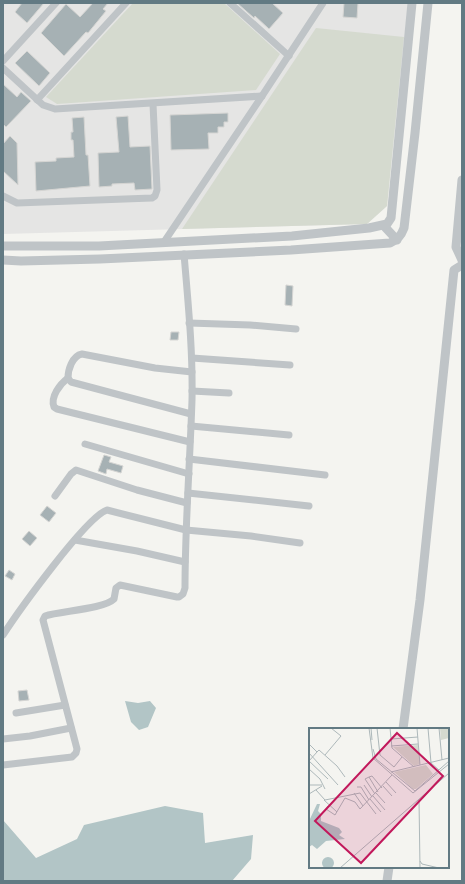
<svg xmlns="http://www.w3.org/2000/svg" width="465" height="884" font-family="Ubuntu,sans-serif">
<rect width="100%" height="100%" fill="#f4f4f0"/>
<!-- built -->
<path fill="#e5e5e4" d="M3 3H408L387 206 367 224 3 234Z"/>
<!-- green -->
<g fill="#d5dacf">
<path d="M133 3H224L280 54 256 90 57 104 46 97Z"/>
<path d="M316 28 404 37 387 206 367 224 182 229Z"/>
</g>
<!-- water -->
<g fill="#b2c5c6">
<path d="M125 701 138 703 150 701 156 708 148 727 139 730 131 722Z"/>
<path d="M165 806 203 813 205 843 253 835 251 859 232 881H3V820L36 858 77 839 84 825Z"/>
</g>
<!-- building -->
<g fill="#a6b1b4" stroke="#d5d5d3">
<path d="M22 3H44L27 23 15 12Z"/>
<path d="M93 3H108L103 9 106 11 88 33 86 32 64 56 41 33 66 4 80 17Z"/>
<path d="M237 3H272L283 13 269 29 255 16 254 18Z"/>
<path d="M344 3H358L357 18 343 17Z"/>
<path d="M27 51 50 73 39 86 15 63Z"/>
<path d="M3 84 17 97 21 92 31 101 6 127 3 124Z"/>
<path d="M228 113V122H224V127H218V133H208L209 149 171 150 170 115Z"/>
<path d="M128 116 130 147 150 146 152 189 135 190 134 183 112 184V186L99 187 98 153 119 152 116 117Z"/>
<path d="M84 117 86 155H88L90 186 36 191 35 162 56 161V158L74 157 73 140H71V132H73L72 118Z"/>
<path d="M10 136 17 143 18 185 3 171V144Z"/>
<path d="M286 285 293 286 292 306 285 305Z"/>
<path d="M171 332H179L178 340H170Z"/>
<path d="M104 455 111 457 109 462 123 466 121 473 107 469 106 474 98 471Z"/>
<path d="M47 506 56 513 49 522 40 515Z"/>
<path d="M29 531 37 538 30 546 22 539Z"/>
<path d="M9 570 15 574 12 580 5 576Z"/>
<path d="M27 690 29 700 19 701 18 691Z"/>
</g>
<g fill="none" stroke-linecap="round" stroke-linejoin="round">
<!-- minor -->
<g stroke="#bfc4c7" stroke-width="7">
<path d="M230 3 289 56"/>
<path d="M3 61 56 3"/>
<path d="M3 68 43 105 55 109 262 96"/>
<path d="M37 100 126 3"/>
<path d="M3 196 17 203 152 198 155 196 157 190 153 104"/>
<path d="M164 242 262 96 323 3"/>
<path d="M189 323 250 325 296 329"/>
<path d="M192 358 290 365"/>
<path d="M68 378C60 384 50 397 54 407L57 409 190 442"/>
<path d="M192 391 229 393"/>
<path d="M191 414 71 382 68 378C68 370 72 356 82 354L155 368 192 372"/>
<path d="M191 426 289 435"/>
<path d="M85 444 189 474"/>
<path d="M189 459 325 475"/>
<path d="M188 493 309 506"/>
<path d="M55 496 71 474 76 470 137 490 187 503"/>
<path d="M75 540 137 551 185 562"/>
<path d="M3 635C18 612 86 517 107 510L186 530 251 536 300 543"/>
<path d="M16 713 65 705"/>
<path d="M3 739 30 736 71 728"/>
<path d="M3 765 72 757 76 753 77 749 43 620 45 616C60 611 104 609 114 599L116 588 120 585 177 597H179L183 594 185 588C185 525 190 462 192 400 193 351 188 302 184 254"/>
</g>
<!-- tertiary -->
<g stroke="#bfc4c7" stroke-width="9">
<path d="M462 180 456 247 462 260"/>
<path d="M384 226 397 240"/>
<path d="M3 246H99L292 236 369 228 387 224 391 218 412 3"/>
<path d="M3 260 21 261 100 259 291 250 390 243C398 239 401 236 404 228L415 133 428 3"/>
<path d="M403 729 420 600 454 270 462 265"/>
<path d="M387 881 389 867"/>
</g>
</g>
<!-- overview -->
<g transform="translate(309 728)">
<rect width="140" height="140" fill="#f4f4f0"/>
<path d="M131 0H140V10L132 12ZM109 17 111 36 105 38 84 19ZM117 37 124 46 107 61H104L85 44Z" fill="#d5dacf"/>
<path d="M8 76H11L9 83 12 86V93L30 100 33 104 30 107 36 111 17 113 8 121 3 117 0 119V93ZM13 135a6 6 0 1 1 12 0a6 6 0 1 1-12 0Z" fill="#b2c5c6"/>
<path fill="none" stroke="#adb8ba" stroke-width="1" d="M60 0 64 30 104 65 140 36M62 0 63 12M68 0 71 27 85 39 93 29M81 0 83 20 105 39M108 0 111 37M119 0 122 35 130 42M130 0 133 32M82 11 109 9M0 16 8 24 0 33M82 18 109 16M64 21 67 31 106 63 140 33M8 24 10 22 28 38 36 49M0 25 29 57M16 27 32 8 22 0M0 33 19 51M0 41 11 51 16 61M82 44 140 30M60 49 56 51 66 66M77 54 87 65M0 57H13M55 57 63 69M74 58 83 68M48 59H52L60 72M7 62 16 72 51 65 67 86M69 64 60 49 63 48 73 60M45 65 54 78M67 65 76 75M0 66 13 58M64 68 76 82M61 71 72 84M15 72 28 84M110 72 111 140M19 78 17 81 26 87 36 70 46 74 51 81 83 47M111 133 113 136 130 140M31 140 140 45"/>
<path fill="#c2185b" fill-opacity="0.15" stroke="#c2185b" stroke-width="2" d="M88 5 134 48 52 135 6 93Z"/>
<rect width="140" height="140" fill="none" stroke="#627a83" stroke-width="2"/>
</g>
<!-- border -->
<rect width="465" height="884" fill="none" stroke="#627a83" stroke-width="8"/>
</svg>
